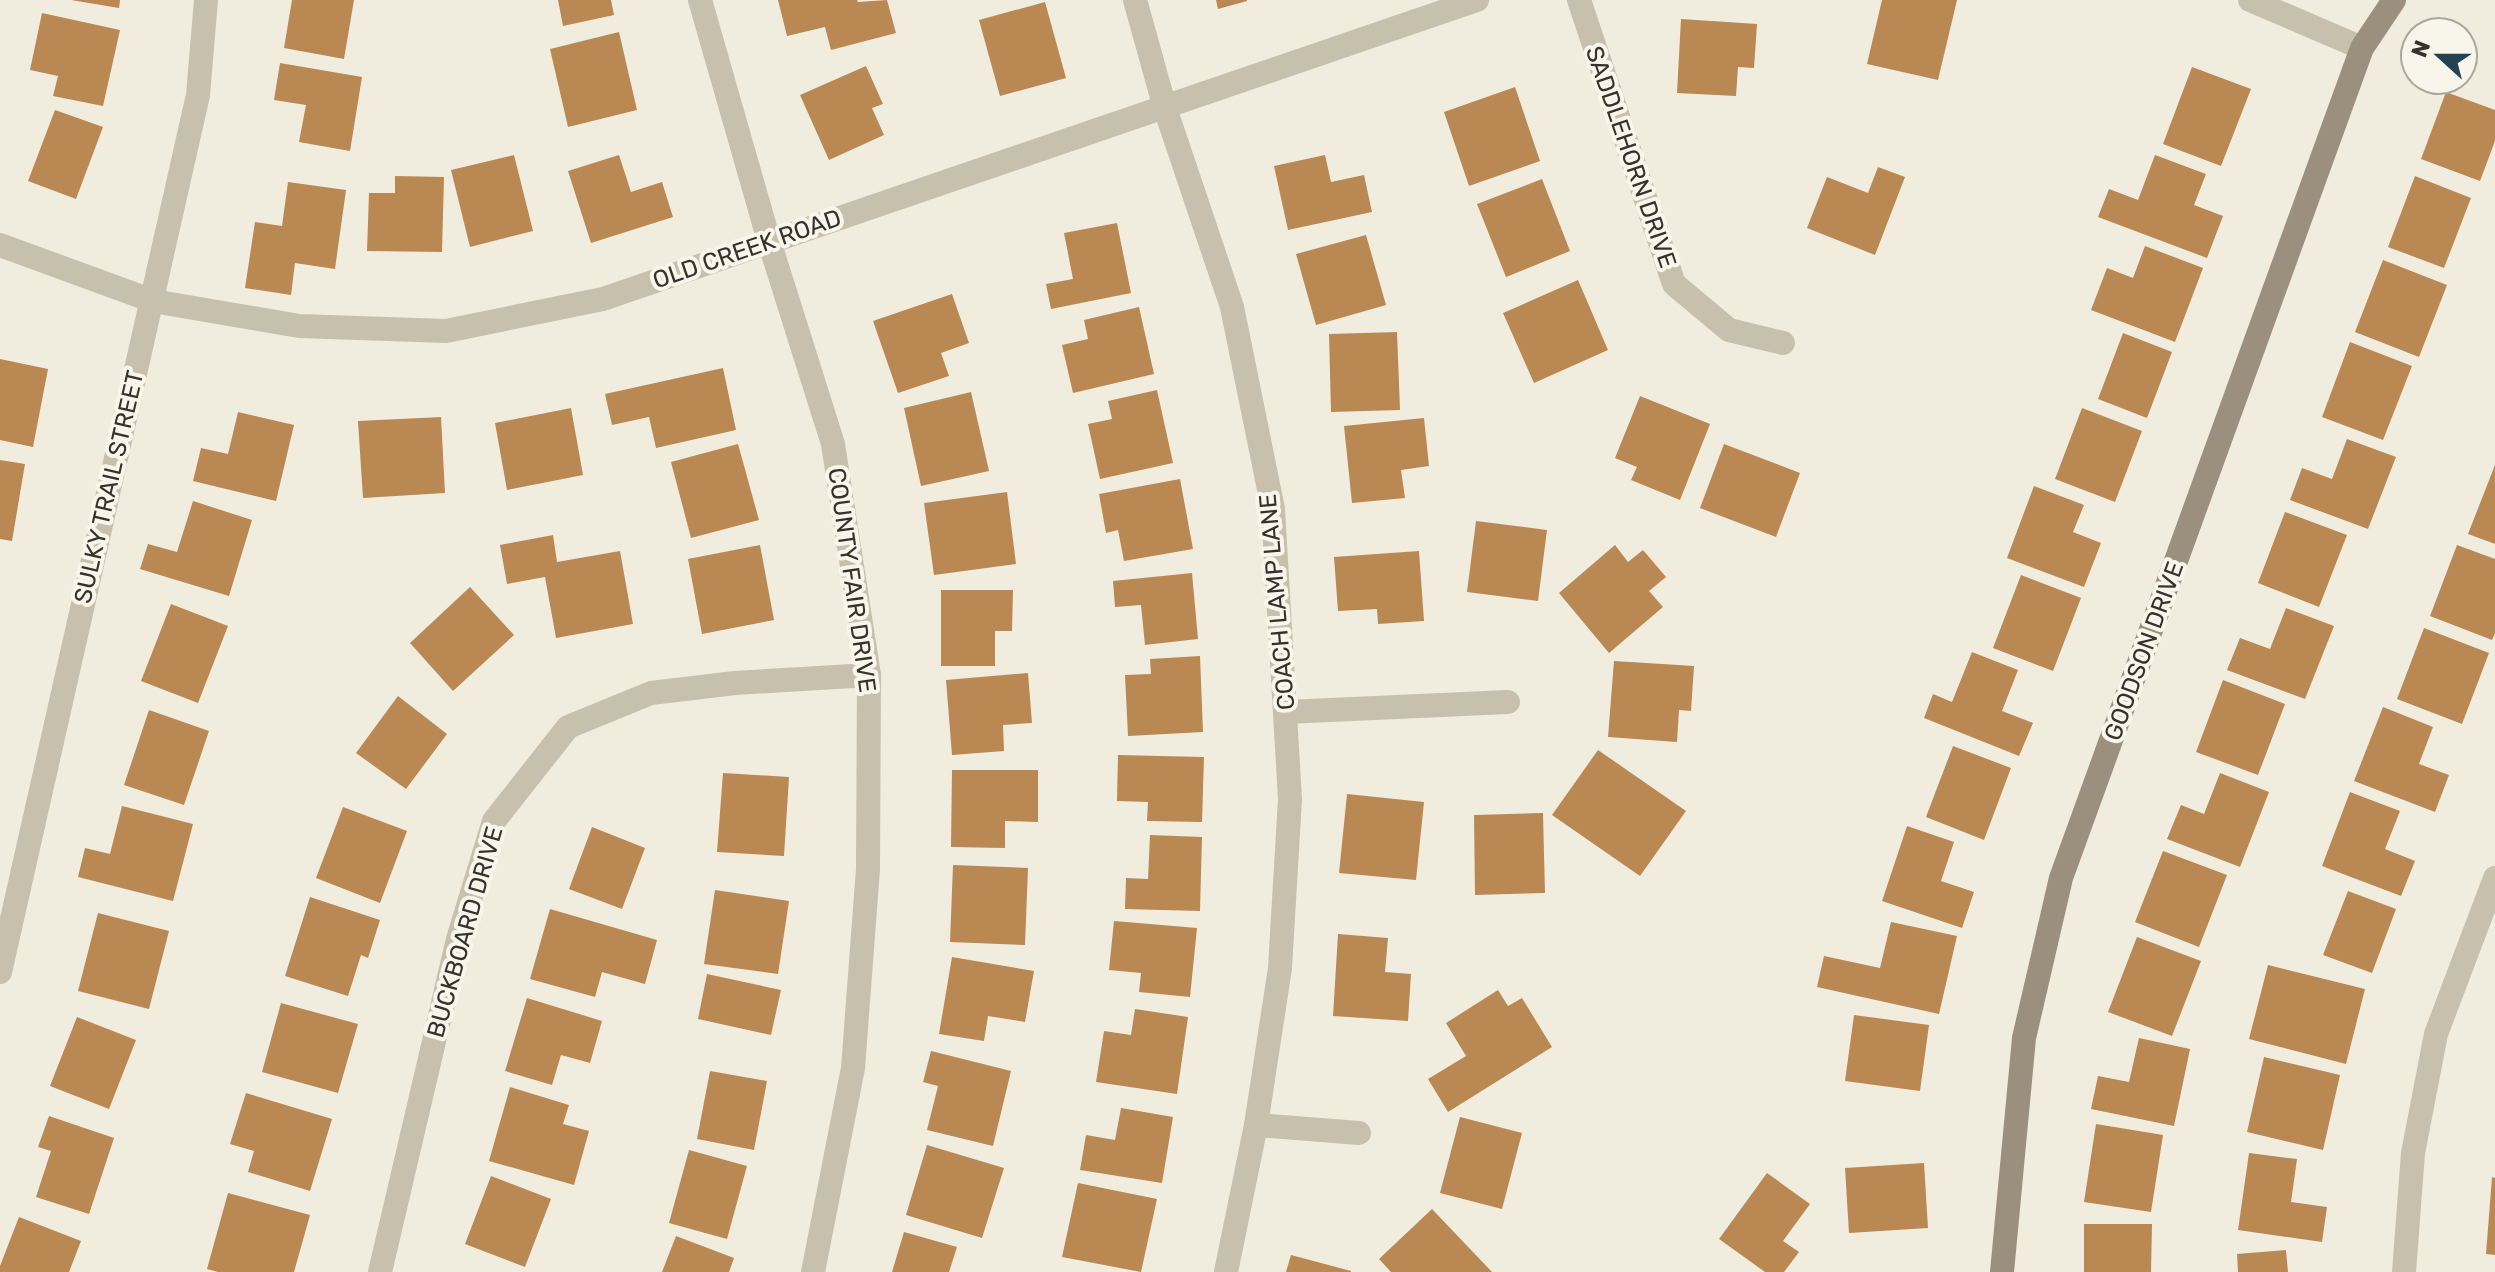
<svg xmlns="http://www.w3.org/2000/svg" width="2495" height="1272" font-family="Rubik,sans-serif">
<rect width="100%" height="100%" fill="#f0eddf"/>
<!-- building -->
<g fill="#ba8853">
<path d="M71 0H120L119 8Z"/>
<path d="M292 0H354L344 59 284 48Z"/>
<path d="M558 0H611L614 15 563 26Z"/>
<path d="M778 0H857L858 2 887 0 896 33 831 50 825 27 787 36Z"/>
<path d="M1216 0H1247V1L1218 9Z"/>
<path d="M1882 0H1957L1938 80 1867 64Z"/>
<path d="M1045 2 1066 78 1000 96 979 20Z"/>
<path d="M42 13 120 30 103 106 53 96 58 76 30 70Z"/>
<path d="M1681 19 1757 24 1754 68 1738 67 1736 96 1677 93Z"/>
<path d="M619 32 637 110 568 127 550 49Z"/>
<path d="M280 63 362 77 350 151 299 142 306 105 274 100Z"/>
<path d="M866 66 883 104 872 108 884 135 829 160 800 95Z"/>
<path d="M2192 67 2251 89 2221 166 2163 144Z"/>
<path d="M1515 87 1540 161 1469 186 1444 112Z"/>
<path d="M2446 92 2495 110V141L2480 181 2421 159Z"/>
<path d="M55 110 103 127 76 199 28 181Z"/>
<path d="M514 155 533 231 470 247 451 170Z"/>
<path d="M619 155 631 192 662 182 673 217 591 243 568 171Z"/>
<path d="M1325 155 1331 182 1364 175 1372 212 1288 230 1274 166Z"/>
<path d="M2155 155 2206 174 2194 205 2223 216 2207 258 2098 217 2109 189 2138 200Z"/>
<path d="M1878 167 1905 177 1875 255 1807 228 1827 177 1868 193Z"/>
<path d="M395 176 444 177 442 252 367 251 369 193H395Z"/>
<path d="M2415 176 2471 198 2444 268 2388 247Z"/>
<path d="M1542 179 1570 251 1506 277 1477 204Z"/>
<path d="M288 182 346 190 335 269 295 263 291 295 245 288 255 222 282 226Z"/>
<path d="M1117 223 1131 293 1051 309 1046 284 1073 279 1064 233Z"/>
<path d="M1366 235 1386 305 1316 325 1296 254Z"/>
<path d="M2145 246 2203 268 2175 342 2091 310 2107 268 2133 278Z"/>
<path d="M2383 260 2447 285 2419 357 2355 332Z"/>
<path d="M1578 280 1608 350 1534 383 1503 313Z"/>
<path d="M952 294 969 343 941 353 949 376 898 393 873 321Z"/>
<path d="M1139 307 1154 374 1073 393 1062 345 1088 339 1084 320Z"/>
<path d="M1397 332 1400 410 1331 412 1329 334Z"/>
<path d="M2123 333 2172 352 2147 418 2098 399Z"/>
<path d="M2350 342 2412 366 2383 440 2322 417Z"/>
<path d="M0 359 48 369 33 447 0 440Z"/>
<path d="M723 368 736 430 656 448 649 417 612 425 605 394Z"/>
<path d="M1157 390 1173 463 1100 479 1088 424 1112 419 1108 401Z"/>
<path d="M971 392 989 471 921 486 904 408Z"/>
<path d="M1640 396 1710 424 1680 500 1631 480 1637 467 1615 458Z"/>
<path d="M571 408 583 475 507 490 495 423Z"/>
<path d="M2082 408 2142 431 2115 502 2055 479Z"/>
<path d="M238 412 294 425 276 501 193 481 201 448 228 454Z"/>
<path d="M441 417 445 493 363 498 358 421Z"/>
<path d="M1424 418 1429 466 1401 470 1405 498 1352 503 1344 426Z"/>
<path d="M2347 439 2396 457 2368 529 2290 500 2302 468 2332 479Z"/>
<path d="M738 444 759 520 691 538 671 462Z"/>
<path d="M1724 444 1800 473 1776 537 1700 508Z"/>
<path d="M0 460 25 464 12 541 0 539Z"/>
<path d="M2495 465V544L2468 534Z"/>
<path d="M1180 479 1193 549 1124 561 1118 530 1106 533 1099 494Z"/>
<path d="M2034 486 2084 505 2073 532 2101 543 2084 587 2007 558Z"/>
<path d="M1007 492 1016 564 934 575 924 503Z"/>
<path d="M193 501 252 520 229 596 140 569 148 544 177 552Z"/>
<path d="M2285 512 2347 535 2319 607 2258 583Z"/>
<path d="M1476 521 1547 530 1538 601 1467 592Z"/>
<path d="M553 535 557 562 620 551 633 624 556 638 545 577 507 584 500 545Z"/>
<path d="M760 545 774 620 702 634 688 559Z"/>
<path d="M1615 545 1628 562 1643 550 1666 577 1649 591 1663 607 1609 653 1559 593Z"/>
<path d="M2457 545 2495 559V633L2492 640 2430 616Z"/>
<path d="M1419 551 1424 621 1378 624 1377 609 1338 611 1334 557Z"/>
<path d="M1192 573 1198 639 1145 645 1141 605 1115 607 1113 581Z"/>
<path d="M2021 575 2081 598 2053 671 1993 648Z"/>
<path d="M470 587 514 635 453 691 410 643Z"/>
<path d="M941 590H1013L1012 631H995V666H941Z"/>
<path d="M171 604 228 626 198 703 141 681Z"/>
<path d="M2286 608 2334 626 2305 699 2227 670 2240 638 2270 649Z"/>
<path d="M2424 628 2489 653 2462 724 2397 699Z"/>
<path d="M1972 652 2018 670 2002 711 2033 723 2019 756 1924 718 1933 694 1952 702Z"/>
<path d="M1200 656 1203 732 1128 736 1125 675 1151 674 1150 659Z"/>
<path d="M1614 661 1694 666 1691 711 1679 710 1677 742 1608 737Z"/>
<path d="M1028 673 1032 723 1003 725 1004 751 952 755 946 680Z"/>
<path d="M2223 680 2285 704 2258 775 2196 752Z"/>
<path d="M398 696 447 734 406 789 356 753Z"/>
<path d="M2383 707 2433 727 2419 764 2449 775 2435 812 2354 781Z"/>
<path d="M149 710 209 731 184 805 124 785Z"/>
<path d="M1953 746 2011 768 1984 840 1926 817Z"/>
<path d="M1598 750 1686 811 1640 876 1552 815Z"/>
<path d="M1118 755 1204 757 1202 822 1147 821 1148 802 1117 801Z"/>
<path d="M952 770H1038V822L1005 821V848L951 847Z"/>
<path d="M723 773 789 777 784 856 717 852Z"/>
<path d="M2220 773 2269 792 2240 867 2167 839 2181 805 2204 814Z"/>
<path d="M2350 792 2400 811 2385 849 2415 861 2401 896 2322 866Z"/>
<path d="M1347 794 1424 802 1416 880 1339 873Z"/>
<path d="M122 806 193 824 173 901 78 877 85 848 110 854Z"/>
<path d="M343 807 407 831 380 903 316 878Z"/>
<path d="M1543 813 1545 893 1475 895 1474 815Z"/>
<path d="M1907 826 1954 842 1941 881 1974 892 1962 928 1882 901Z"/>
<path d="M592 827 645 848 622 909 569 889Z"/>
<path d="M1150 835 1202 837 1200 911 1125 909 1126 878 1148 879Z"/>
<path d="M2163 851 2227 875 2199 947 2135 922Z"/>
<path d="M953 865 1028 868 1025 945 950 942Z"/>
<path d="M715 890 789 901 778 974 704 964Z"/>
<path d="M2348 891 2396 909 2372 973 2323 955Z"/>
<path d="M310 897 380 920 368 958 361 955 348 996 285 976Z"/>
<path d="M550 909 657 940 645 984 602 972 595 997 530 979Z"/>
<path d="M98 913 169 931 149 1009 78 991Z"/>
<path d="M1114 921 1197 928 1190 997 1139 992 1141 973 1109 970Z"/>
<path d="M1891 922 1957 936 1939 1014 1817 987 1824 956 1880 968Z"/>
<path d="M1338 934 1388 938 1385 972 1411 974 1408 1021 1333 1016Z"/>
<path d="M2137 937 2201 961 2172 1036 2108 1012Z"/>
<path d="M952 957 1034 971 1025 1022 988 1016 984 1041 939 1034Z"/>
<path d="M2268 965 2365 989 2346 1064 2249 1039Z"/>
<path d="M707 974 781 990 771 1035 698 1019Z"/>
<path d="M1498 990 1508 1006 1522 998 1552 1047 1448 1112 1428 1079 1466 1056 1446 1023Z"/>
<path d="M527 998 602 1021 590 1063 561 1055 552 1085 505 1071Z"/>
<path d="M281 1003 358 1024 338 1093 262 1072Z"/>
<path d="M1135 1009 1188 1017 1177 1094 1096 1082 1104 1031 1131 1035Z"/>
<path d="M1854 1015 1929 1025 1920 1091 1845 1081Z"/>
<path d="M77 1017 136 1040 109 1109 50 1086Z"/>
<path d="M2139 1038 2190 1049 2174 1126 2091 1109 2098 1076 2129 1082Z"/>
<path d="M931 1051 1011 1071 993 1146 927 1130 938 1086 923 1082Z"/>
<path d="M2264 1057 2340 1075 2323 1150 2247 1132Z"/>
<path d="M710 1071 767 1081 754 1150 697 1139Z"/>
<path d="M510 1087 569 1105 563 1124 589 1131 574 1185 489 1161Z"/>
<path d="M246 1093 332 1119 310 1191 248 1172 254 1151 230 1144Z"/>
<path d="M1121 1108 1173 1117 1162 1183 1080 1170 1086 1135 1115 1140Z"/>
<path d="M49 1116 114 1138 89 1214 36 1197 51 1151 38 1147Z"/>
<path d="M1460 1117 1522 1133 1502 1209 1440 1193Z"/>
<path d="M2096 1124 2163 1135 2151 1212 2084 1202Z"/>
<path d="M927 1145 1004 1168 982 1238 906 1215Z"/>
<path d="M689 1150 747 1166 727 1239 669 1223Z"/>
<path d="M2249 1153 2297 1159 2291 1202 2327 1207 2322 1242 2238 1230Z"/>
<path d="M1924 1163 1928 1228 1849 1233 1845 1168Z"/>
<path d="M1767 1173 1810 1204 1783 1241 1799 1252 1784 1272H1765L1719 1239Z"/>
<path d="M491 1176 551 1199 525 1267 465 1244Z"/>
<path d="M2492 1177 2495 1178V1255L2486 1254Z"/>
<path d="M1078 1183 1157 1199 1141 1272 1062 1257Z"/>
<path d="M228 1193 310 1215 294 1272H218L207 1269Z"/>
<path d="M1432 1209 1492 1272H1391L1379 1259Z"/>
<path d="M19 1217 81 1241 69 1272H0V1266Z"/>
<path d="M2084 1224H2152L2151 1272H2084Z"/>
<path d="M904 1232 957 1247 949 1272H892Z"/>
<path d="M676 1236 734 1258 729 1272H662Z"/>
<path d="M2286 1250 2288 1272H2238L2237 1254Z"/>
<path d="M1291 1255 1351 1271V1272H1286Z"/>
</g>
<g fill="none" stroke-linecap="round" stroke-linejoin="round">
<!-- street -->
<g stroke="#c7c0ac" stroke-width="24">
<path d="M700 0 769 241 833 444 869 675 868 869 853 1068 813 1272"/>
<path d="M1135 0 1165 108 1232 307 1273 509 1290 799 1280 968 1256 1125 1226 1272"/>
<path d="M1579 0 1674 284 1729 330 1783 343"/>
<path d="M2250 0 2362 48"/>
<path d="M0 245 153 301 299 326 446 331 603 299 1477 0"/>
<path d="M1286 712 1508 702"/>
<path d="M0 972 198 95 206 0"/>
<path d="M1256 1125 1359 1133"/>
<path d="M380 1272 458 939 494 821 568 727 651 693 735 683 869 675"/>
<path d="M2404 1272 2413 1153 2436 1034 2495 878"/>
</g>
<!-- secondary -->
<path stroke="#9b907d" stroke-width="24" d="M2002 1272 2024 1038 2061 878 2362 48 2394 0"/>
</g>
<g text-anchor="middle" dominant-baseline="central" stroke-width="8" stroke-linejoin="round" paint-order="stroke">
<!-- street labels -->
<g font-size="24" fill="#36312a" stroke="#f8f6eb">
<text transform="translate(1631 157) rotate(71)">SADDLEHORN DRIVE</text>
<text transform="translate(747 249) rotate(-19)">OLD CREEK ROAD</text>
<text transform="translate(109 487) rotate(-77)">SULKY TRAIL STREET</text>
<text transform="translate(852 580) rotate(82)">COUNTY FAIR DRIVE</text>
<text transform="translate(1277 602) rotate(-95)">COACH LAMP LANE</text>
<text transform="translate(2144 651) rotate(-70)">GOODSON DRIVE</text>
<text transform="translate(465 932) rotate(-74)">BUCKBOARD DRIVE</text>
</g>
</g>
<!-- north arrow -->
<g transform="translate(2439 56) rotate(291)"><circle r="38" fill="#f8f6eb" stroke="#aaa79e" stroke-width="2"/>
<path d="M0-6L14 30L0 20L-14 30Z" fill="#234354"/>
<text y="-12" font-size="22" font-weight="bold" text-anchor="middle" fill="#36312a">N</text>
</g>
</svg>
